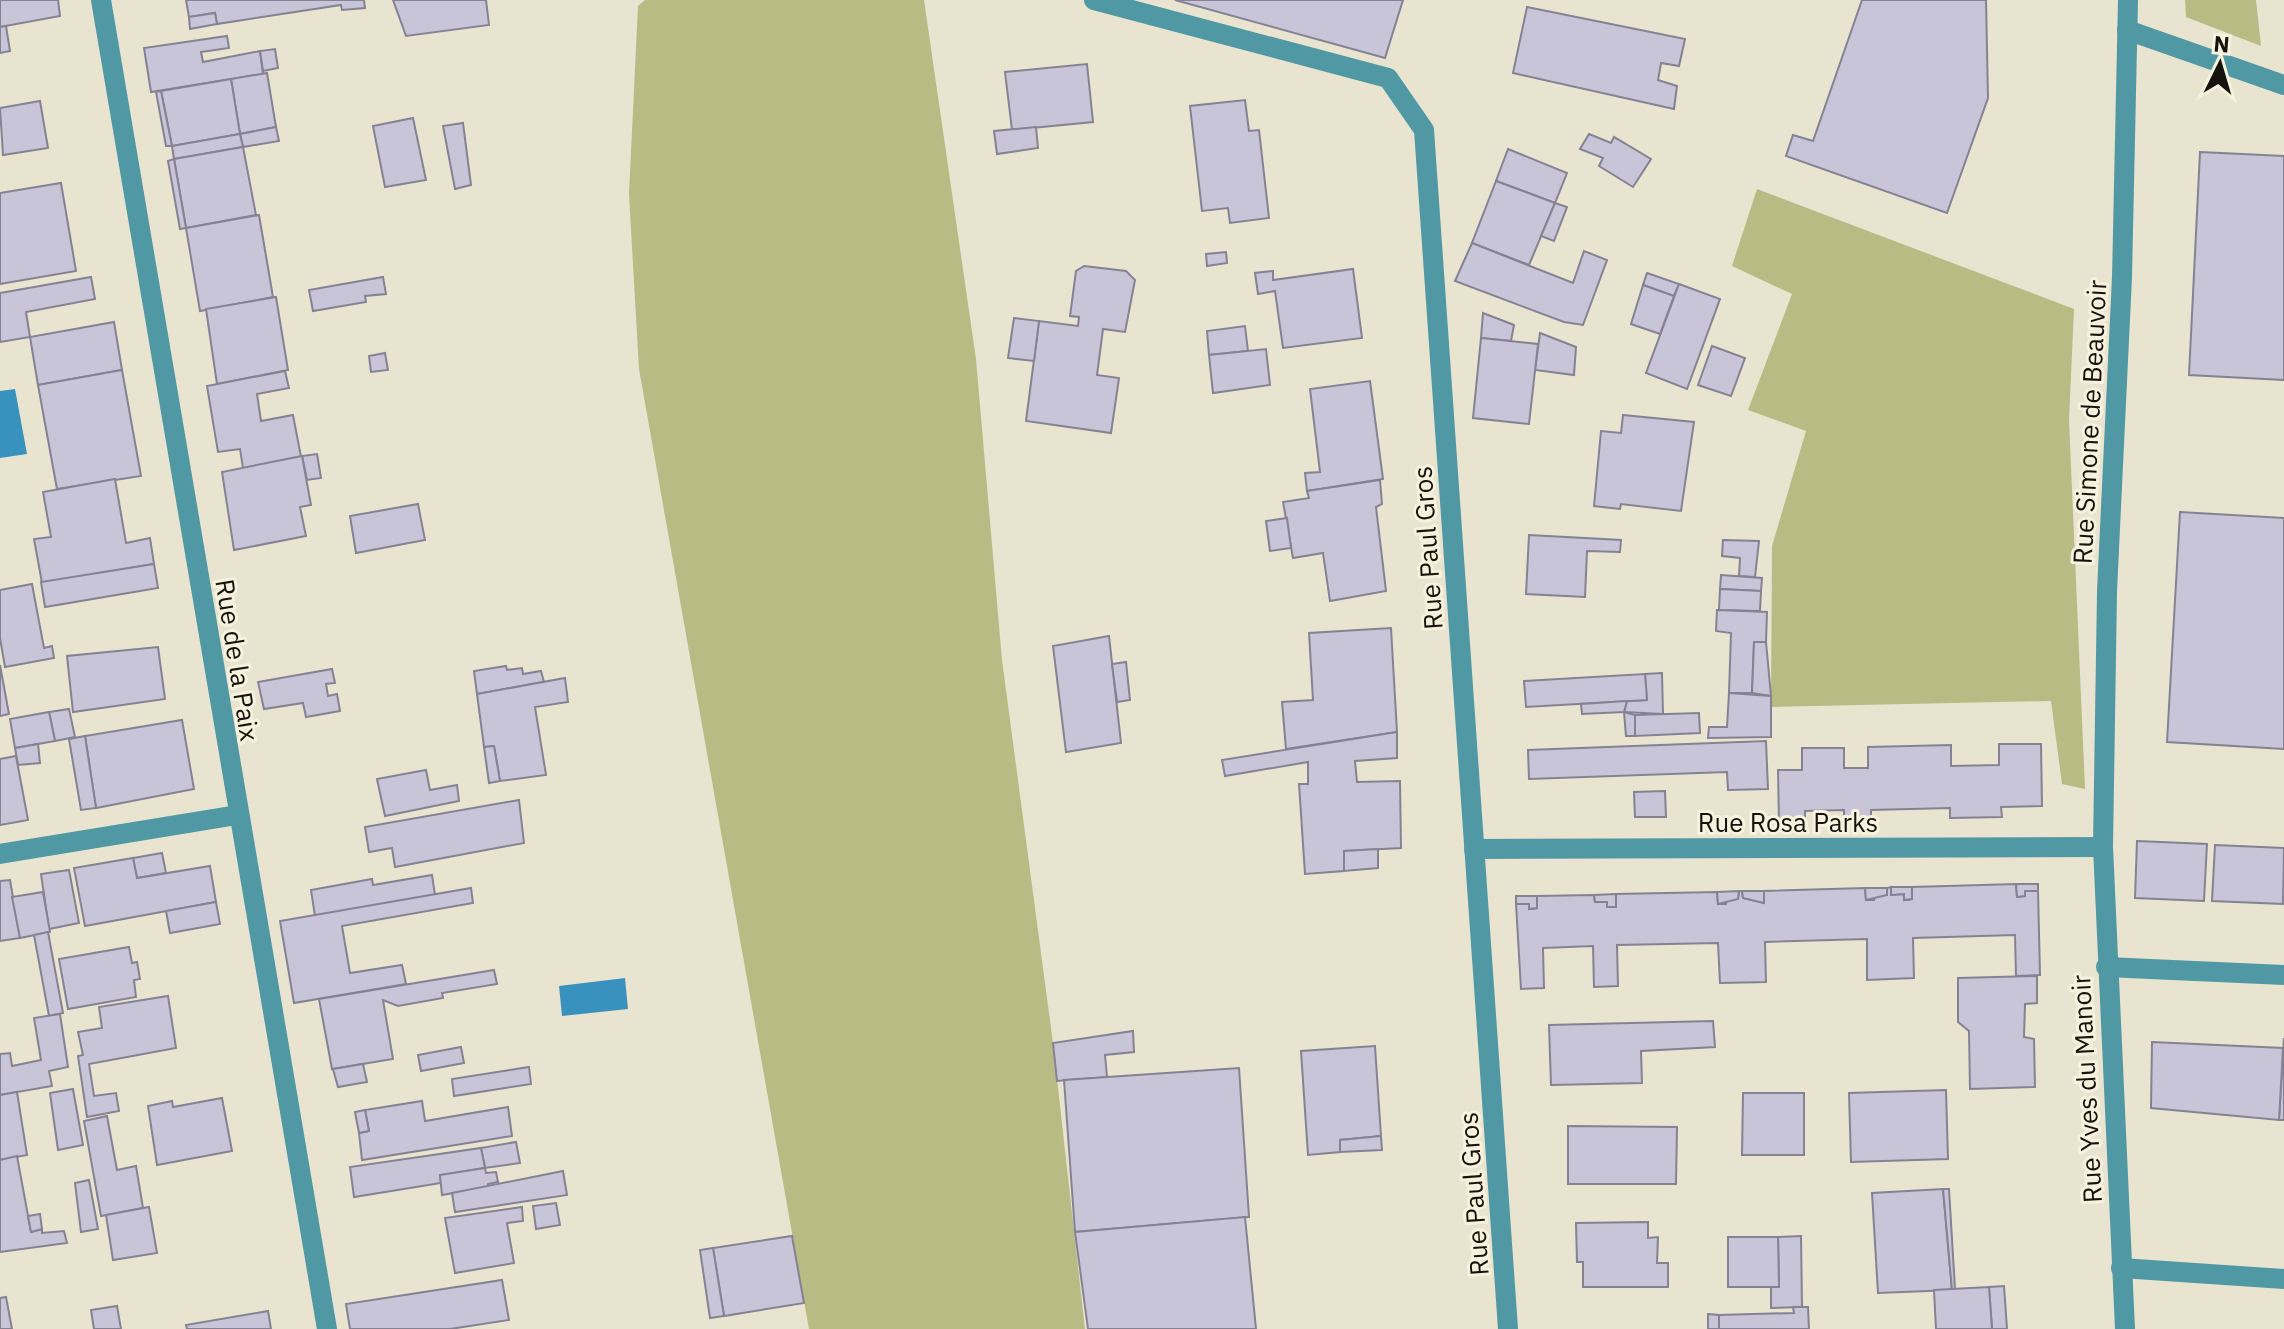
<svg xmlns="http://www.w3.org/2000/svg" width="2284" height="1329" font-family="'IBM Plex Sans',sans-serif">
<rect width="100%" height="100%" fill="#e9e4d0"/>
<!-- green -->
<g fill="#b8bb83">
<path d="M645 0H924L976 359 1002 660 1053 1043 1085 1329H809L639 369 629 194 638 6Z"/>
<path d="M2185 0H2256L2261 46 2186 17Z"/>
<path d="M1757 189 2074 309 2069 420 2085 789 2062 784 2051 701 1771 707 1772 546 1806 431 1748 410 1792 294 1732 266Z"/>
</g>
<!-- water -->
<g fill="#3991be">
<path d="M15 389 27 454 0 458V391Z"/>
<path d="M625 978 628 1009 562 1016 559 986Z"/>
</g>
<!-- building -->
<g fill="#c9c5d9" stroke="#858293" stroke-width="2">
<path d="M0 0H58L60 16 0 27Z"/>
<path d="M186 0H364L365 8 342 10 341 5 217 24 215 13 189 17Z"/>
<path d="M393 0H486L489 25 406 36Z"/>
<path d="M1175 0H1403L1385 58Z"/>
<path d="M1862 0H1986L1988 98 1947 213 1786 156 1793 135 1813 141Z"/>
<path d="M1527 7 1685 39 1679 66 1661 63 1658 80 1677 86 1674 109 1513 73Z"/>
<path d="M215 13 217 24 190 29 189 17Z"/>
<path d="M6 26 10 51 0 53V27Z"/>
<path d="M227 36 229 48 201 52 203 62 260 51 263 74 151 92 144 48Z"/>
<path d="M275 49 278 68 263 71 260 51Z"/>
<path d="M1087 64 1093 122 1012 130 1005 72Z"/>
<path d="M267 73 276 127 240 134 231 79Z"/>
<path d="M231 79 240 134 172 146 161 91Z"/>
<path d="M161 91 172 146H166L156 92Z"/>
<path d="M1245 100 1249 131 1259 130 1269 218 1230 223 1228 208 1202 211 1190 106Z"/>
<path d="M40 101 48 148 3 155 0 108Z"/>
<path d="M413 118 426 180 385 187 373 126Z"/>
<path d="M463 123 471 185 455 189 443 126Z"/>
<path d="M276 127 279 141 243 147 240 134Z"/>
<path d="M1036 127 1038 148 997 154 994 131Z"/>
<path d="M240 134 243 147 174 159 172 146Z"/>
<path d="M1589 134 1611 143 1614 137 1651 159 1633 187 1599 166 1603 158 1580 149Z"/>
<path d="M243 147 256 215 186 228 174 159Z"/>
<path d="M1508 149 1567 173 1555 203 1496 181Z"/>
<path d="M2200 152 2284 156V380L2189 375Z"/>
<path d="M174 159 186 228 180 229 168 161Z"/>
<path d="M1496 181 1555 203 1529 265 1472 243Z"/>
<path d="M61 183 76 271 0 284V193Z"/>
<path d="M1555 203 1567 207 1554 241 1541 236Z"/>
<path d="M259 215 273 297 200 311 186 228Z"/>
<path d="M1472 243 1573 283 1584 251 1607 260 1583 325 1564 322 1455 281Z"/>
<path d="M1226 252 1227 263 1207 266 1206 254Z"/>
<path d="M1084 266 1126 271 1135 280 1125 332 1103 329 1097 375 1119 378 1111 433 1026 421 1039 321 1078 326 1079 317 1070 316 1076 271Z"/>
<path d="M1353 269 1362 338 1283 348 1275 291 1258 294 1255 273 1273 271V280Z"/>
<path d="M1647 273 1679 284 1674 296 1643 285Z"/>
<path d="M91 277 95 299 26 312 30 337 0 342V293Z"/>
<path d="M383 277 386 294 365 296 366 302 313 311 309 290Z"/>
<path d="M1679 284 1720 299 1687 389 1646 373Z"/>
<path d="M1643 285 1674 296 1660 334 1631 324Z"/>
<path d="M276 297 288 370 217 384 206 309Z"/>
<path d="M1483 313 1514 325 1511 341 1481 338Z"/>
<path d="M1014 318 1039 321 1034 361 1008 358Z"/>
<path d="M114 322 122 370 38 385 30 337Z"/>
<path d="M1245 326 1248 351 1209 355 1207 331Z"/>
<path d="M1540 333 1576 347 1574 375 1535 370Z"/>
<path d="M1481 338 1538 344 1529 424 1473 418Z"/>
<path d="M1712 346 1745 358 1731 396 1698 385Z"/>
<path d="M1266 349 1270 385 1213 393 1209 355Z"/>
<path d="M385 353 388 370 371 372 369 356Z"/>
<path d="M122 370 141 476 57 489 38 385Z"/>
<path d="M285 371 289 388 257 394 261 421 293 415 301 457 243 468 240 449 218 452 207 386Z"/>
<path d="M1370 381 1383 479 1307 491 1305 473 1320 472 1310 389Z"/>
<path d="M1623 415 1694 422 1681 511 1621 504 1620 509 1594 506 1601 431 1621 433Z"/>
<path d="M317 454 321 478 307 480 302 456Z"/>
<path d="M302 456 311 505 300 507 306 536 234 550 222 472Z"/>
<path d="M115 479 126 543 150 538 154 564 42 583 34 539 51 537 43 492Z"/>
<path d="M1380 480 1382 504 1376 507 1386 591 1330 601 1323 553 1293 558 1283 502 1309 498 1307 491Z"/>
<path d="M418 504 425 540 356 553 350 516Z"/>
<path d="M2180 512 2284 518V749L2167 742Z"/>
<path d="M1287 518 1291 548 1270 551 1266 521Z"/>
<path d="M1529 535 1621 540 1620 552 1587 551 1585 597 1526 594Z"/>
<path d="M1723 540 1759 541 1755 577 1739 576 1740 558 1722 556Z"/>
<path d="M154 564 158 588 45 607 41 582Z"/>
<path d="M1721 575 1762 578 1761 591 1720 589Z"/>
<path d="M32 584 44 648 52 646 54 658 5 667 0 638V590Z"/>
<path d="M1720 589 1761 591 1760 611 1719 610Z"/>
<path d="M1717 610 1767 612 1766 642H1754L1752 693H1729L1731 633 1716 631Z"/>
<path d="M1391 628 1397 732 1286 749 1282 702 1313 700 1309 633Z"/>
<path d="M1109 636 1121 743 1066 752 1053 646Z"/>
<path d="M1754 642H1766L1771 696 1752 693Z"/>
<path d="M158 647 165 699 73 712 67 656Z"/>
<path d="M1126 662 1130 700 1117 702 1112 664Z"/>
<path d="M0 665 9 714 0 716Z"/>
<path d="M506 666 507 670 522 668 523 674 541 671 544 682 477 694 474 671Z"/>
<path d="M332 669 335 683 326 684 328 696 337 694 340 711 306 717 303 703 264 709 258 682Z"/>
<path d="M1662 673 1663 714 1624 712 1627 701 1647 700 1645 674Z"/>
<path d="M1645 674 1647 700 1526 707 1524 681Z"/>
<path d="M565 678 568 702 535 707 546 775 500 781 494 746 484 747 477 694Z"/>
<path d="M1729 693 1771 696V737L1708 738 1709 727H1727Z"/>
<path d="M1627 701 1624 712 1582 714 1581 704Z"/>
<path d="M69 709 75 737 55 741 49 712Z"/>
<path d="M49 712 55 741 15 748 10 719Z"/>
<path d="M1624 712 1635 715V736H1626Z"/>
<path d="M1699 713 1700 733 1635 736V715Z"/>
<path d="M182 720 194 789 96 808 85 736Z"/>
<path d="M1397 732V758L1355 761 1357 782 1400 781 1401 848 1344 851V871L1305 874 1299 784H1308V762L1225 776 1222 760Z"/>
<path d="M85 736 96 808 81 810 69 739Z"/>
<path d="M1766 741 1768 789 1728 790 1727 772 1529 779 1528 750Z"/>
<path d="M38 744 40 763 18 765 15 748Z"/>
<path d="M1999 744H2041L2042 806 2001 807 2002 817 1950 818V808L1871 810V820H1844V810L1805 811V821L1779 822 1778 770H1802V748H1844V768H1868V747L1951 745V766L1999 765Z"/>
<path d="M494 746 500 781 489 783 484 747Z"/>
<path d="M16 756 28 820 0 825V759Z"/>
<path d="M426 770 430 790 457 785 459 801 385 816 377 779Z"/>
<path d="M1665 791 1666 817H1635L1634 792Z"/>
<path d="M519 800 524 843 395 867 392 848 369 852 365 827Z"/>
<path d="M2137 841 2207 844 2204 901 2135 898Z"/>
<path d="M2215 845 2284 848 2283 904 2212 901Z"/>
<path d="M1378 849V868L1344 871V851Z"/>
<path d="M162 853 166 873 137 878 133 858Z"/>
<path d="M133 858 137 878 210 866 216 902 85 926 74 868Z"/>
<path d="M69 870 79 923 49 929 41 874Z"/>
<path d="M432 875 435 895 315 916 311 890 372 879 373 885Z"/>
<path d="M10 880 20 938 0 941V881Z"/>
<path d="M2016 884 2017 897 2025 896V891H2038L2040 975 2016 976 2015 935 1913 938 1914 978 1867 980V939L1765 942 1766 982 1720 983 1718 943 1617 945 1618 986 1594 987 1593 946 1543 948 1544 988 1521 989 1516 904H1529V909L1537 908V896L1594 895 1595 902H1607V907H1616V894L1717 892 1718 904H1726V899H1738L1739 891H1742L1743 898 1764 903V891L1865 888 1866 900H1874V895H1887V888L1891 887V895L1904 894V900L1912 899V887Z"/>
<path d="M2016 884H2038V891H2025V896L2017 897Z"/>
<path d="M1891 887H1912V899L1904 900V894L1891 895Z"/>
<path d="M471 888 473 903 342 926 350 973 402 965 406 984 294 1003 280 921Z"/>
<path d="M1865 888H1887V895L1866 900Z"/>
<path d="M1739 891 1738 899 1718 904 1717 892Z"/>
<path d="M1742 891H1764V903L1743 898Z"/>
<path d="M43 892 50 932 20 938 12 897Z"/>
<path d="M1616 894V907H1607V902H1595L1594 895Z"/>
<path d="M1516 896H1537V908L1529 909V904H1516Z"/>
<path d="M216 902 220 924 170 933 166 911Z"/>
<path d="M48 932 63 1013 49 1016 34 935Z"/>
<path d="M129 947 132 963 137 962 140 979 134 980 136 997 68 1009 59 959Z"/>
<path d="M494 970 497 984 442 993 443 998 398 1006 383 1000 393 1059 332 1069 319 999Z"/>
<path d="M2037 976V1003L2025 1004 2024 1037 2034 1039 2035 1087 1970 1089 1969 1031 1958 1022V978Z"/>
<path d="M168 996 176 1048 89 1064 94 1096 116 1093 119 1111 87 1117 78 1056 83 1055 78 1032 102 1028 99 1007Z"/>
<path d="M60 1014 68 1067 49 1071 52 1086 0 1095V1054L10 1053 12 1066 41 1060 34 1018Z"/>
<path d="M1713 1021 1715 1047 1641 1051 1642 1083 1551 1085 1549 1025Z"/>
<path d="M1133 1031 1134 1052 1105 1055 1107 1077 1057 1081 1053 1043Z"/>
<path d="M2284 1038V1120H2279Z"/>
<path d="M2152 1042 2283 1048 2279 1120 2151 1108Z"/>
<path d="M1375 1046 1381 1136 1340 1140V1152L1308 1155 1301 1051Z"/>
<path d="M461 1047 464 1063 421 1071 418 1055Z"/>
<path d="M363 1064 367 1082 338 1087 333 1069Z"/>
<path d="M529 1067 531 1084 454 1096 452 1079Z"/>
<path d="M1239 1068 1249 1217 1075 1232 1064 1080Z"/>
<path d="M73 1089 83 1145 58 1150 50 1093Z"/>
<path d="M1946 1090 1948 1159 1851 1162 1849 1093Z"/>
<path d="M17 1092 27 1155 0 1160V1095Z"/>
<path d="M1743 1093H1804V1155H1742Z"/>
<path d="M222 1098 232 1151 157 1165 148 1106 172 1101 173 1107Z"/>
<path d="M422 1101 425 1121 508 1107 512 1136 362 1160 359 1133 369 1131 365 1110Z"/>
<path d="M365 1110 369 1131 359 1133 355 1112Z"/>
<path d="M107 1116 117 1170 136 1166 143 1208 101 1216 84 1121Z"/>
<path d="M1568 1126 1677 1127 1676 1184H1568Z"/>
<path d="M1381 1136 1382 1150 1340 1152V1140Z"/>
<path d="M516 1142 520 1163 485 1168 481 1148Z"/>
<path d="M481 1148 485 1168 440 1175 441 1183 354 1197 350 1167Z"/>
<path d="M17 1156 31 1232 42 1229V1233L64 1231 67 1243 0 1252V1160Z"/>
<path d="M485 1168 486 1173 496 1172 498 1182 488 1184V1187L442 1195 440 1175Z"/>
<path d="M563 1171 567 1195 455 1212 452 1193Z"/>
<path d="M89 1180 98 1229 81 1232 75 1183Z"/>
<path d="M1943 1189 1952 1290 1878 1293 1872 1193Z"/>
<path d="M1943 1189H1949L1955 1289 1952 1290Z"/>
<path d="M556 1203 560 1225 536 1229 533 1206Z"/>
<path d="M149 1207 157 1253 113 1260 106 1215Z"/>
<path d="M522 1207 523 1221 507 1223 514 1263 455 1273 445 1218Z"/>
<path d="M40 1214 42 1229 31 1232 28 1216Z"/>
<path d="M1245 1217 1256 1329H1088L1075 1232Z"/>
<path d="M1648 1222V1238L1658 1237 1657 1263H1668V1287H1583V1262H1577L1576 1223Z"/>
<path d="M792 1236 804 1303 724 1316 713 1248Z"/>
<path d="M1801 1236 1802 1307 1771 1308V1287H1779L1778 1237Z"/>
<path d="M1728 1237H1778L1779 1287H1728Z"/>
<path d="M713 1248 724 1316 710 1318 700 1250Z"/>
<path d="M502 1280 509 1320 450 1329H350L346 1304Z"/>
<path d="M2004 1286 2007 1329H1992L1989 1287Z"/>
<path d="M1989 1287 1992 1329H1936L1934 1290Z"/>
<path d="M6 1297 12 1329H0V1298Z"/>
<path d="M117 1306 121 1329H94L91 1310Z"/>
<path d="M1793 1307H1808L1809 1329H1719V1315L1794 1313Z"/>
<path d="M268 1311 271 1329H187L186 1325Z"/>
<path d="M1708 1314 1719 1315V1329H1708Z"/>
</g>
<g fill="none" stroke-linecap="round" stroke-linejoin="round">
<!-- lane -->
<path stroke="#5099a4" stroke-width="20" d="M2121 1268 2284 1279"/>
<!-- street -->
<g stroke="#5099a4" stroke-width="20">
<path d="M101 0 327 1329"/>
<path d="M1094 0 1388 78 1424 130 1508 1329"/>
<path d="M2127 30 2284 85"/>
<path d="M1474 849 2103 847"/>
<path d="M0 854 237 815"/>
<path d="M2106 967 2284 975"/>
<path d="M2125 1329 2103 847 2107 591 2122 277 2128 0"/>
</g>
</g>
<g text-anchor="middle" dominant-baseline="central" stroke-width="6" stroke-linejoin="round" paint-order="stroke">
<!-- street labels -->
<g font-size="26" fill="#15130c" stroke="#f7f1dd">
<text transform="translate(2089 422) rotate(-87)">Rue Simone de Beauvoir</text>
<text transform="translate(1427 548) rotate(-94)">Rue Paul Gros</text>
<text transform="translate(238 660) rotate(81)">Rue de la Paix</text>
<text x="1788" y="822">Rue Rosa Parks</text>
<text transform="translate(2086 1089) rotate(-93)">Rue Yves du Manoir</text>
<text transform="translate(1473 1194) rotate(-94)">Rue Paul Gros</text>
</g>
</g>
<!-- north arrow -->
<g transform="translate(2220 64) rotate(5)" stroke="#f7f1dd" stroke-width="6" paint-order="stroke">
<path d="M0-6L14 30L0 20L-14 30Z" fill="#15130c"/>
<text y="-12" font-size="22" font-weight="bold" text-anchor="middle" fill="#15130c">N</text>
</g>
</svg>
